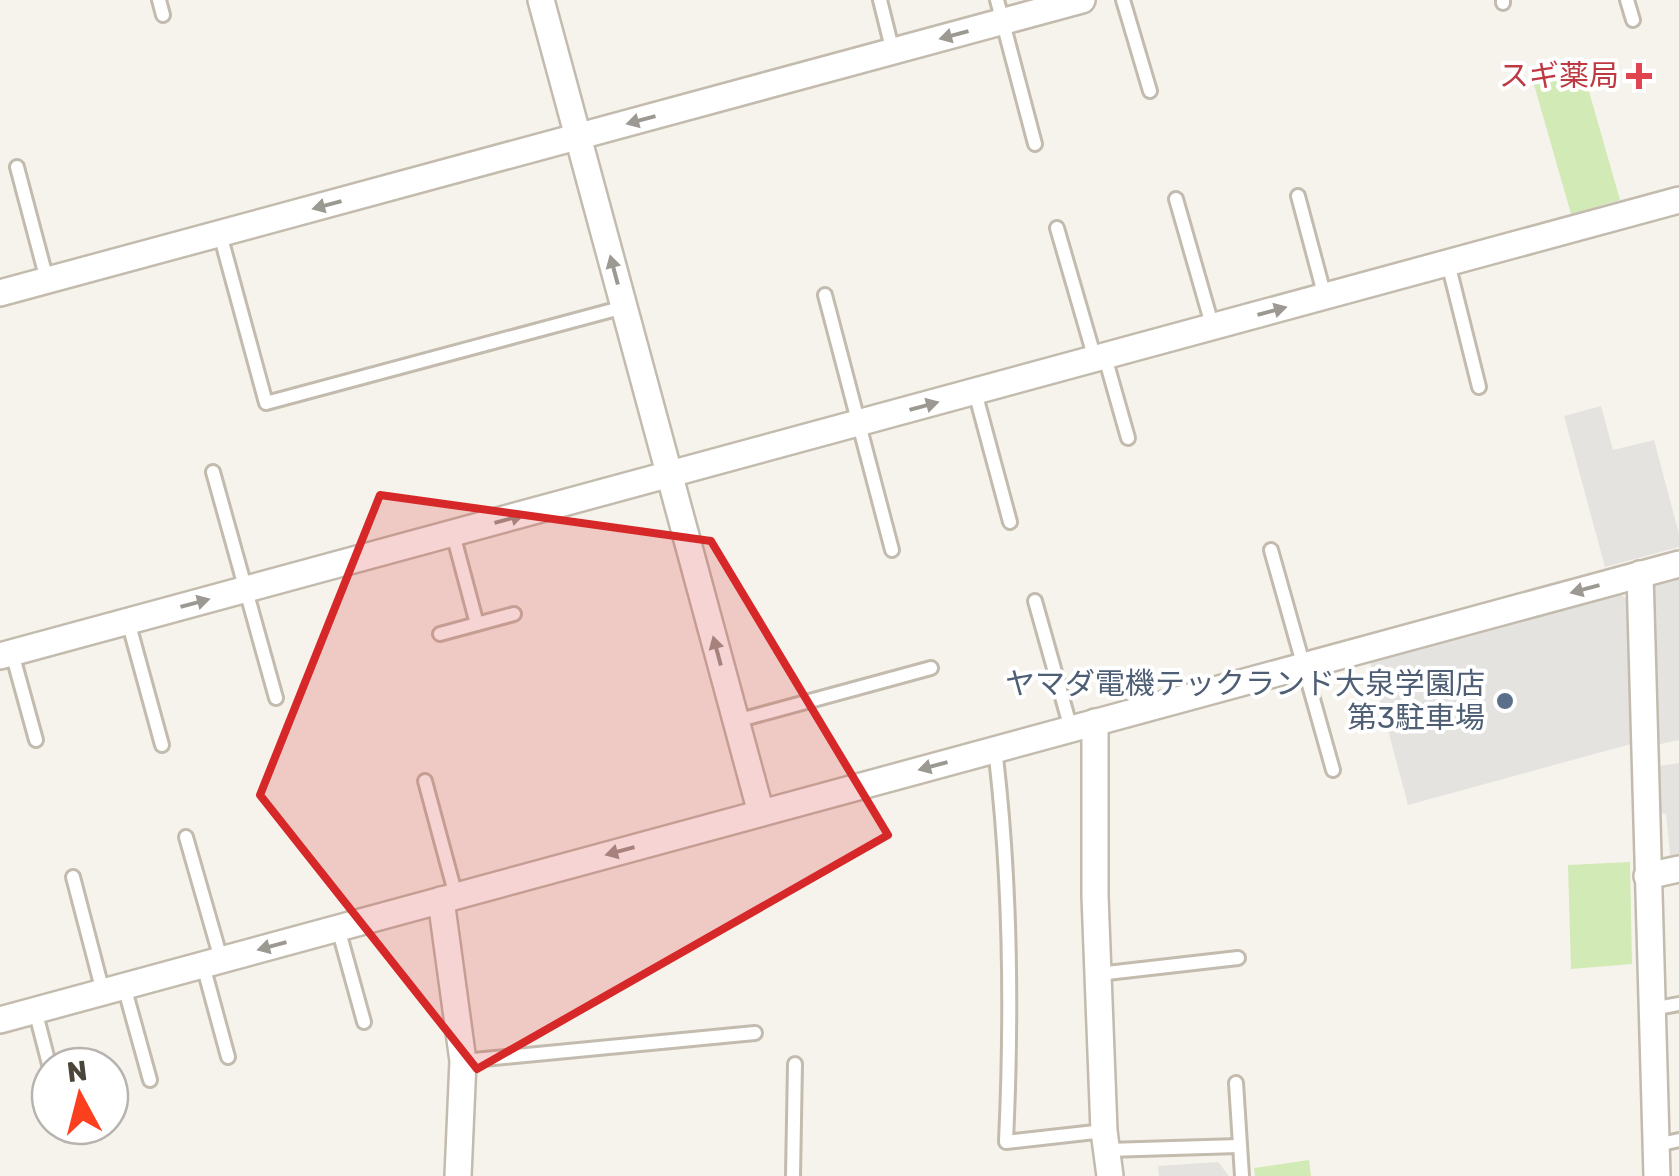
<svg xmlns="http://www.w3.org/2000/svg" width="1679" height="1176" font-family="Rubik,'Noto Sans JP',sans-serif">
<rect width="100%" height="100%" fill="#f6f3ec"/>
<!-- green -->
<g fill="#d2eab5">
<path d="M1582 67 1620 200 1571 214 1533 81Z"/>
<path d="M1630 862 1632 964 1571 969 1568 865Z"/>
<path d="M1309 1160 1311 1176H1255L1254 1168Z"/>
</g>
<!-- parking -->
<g fill="#e5e3e0">
<path d="M1601 406 1613 450 1654 440 1679 534V547L1605 567 1564 416Z"/>
<path d="M1679 575V740L1656 745 1649 591 1658 581Z"/>
<path d="M1615 590 1628 600 1631 744 1408 805 1369 659Z"/>
<path d="M1679 763V854L1670 855 1666 814 1661 813 1659 766Z"/>
<path d="M1218 1162 1229 1176H1159L1158 1166Z"/>
</g>
<g fill="none" stroke-linecap="round" stroke-linejoin="round">
<defs>
<g id="lane">
<path d="M159 0 163 15"/>
<path d="M880 0 893 52"/>
<path d="M997 0 1035 144"/>
<path d="M1123 0 1150 91"/>
<path d="M1503 0V3"/>
<path d="M1627 0 1633 20"/>
<path d="M17 167 47 280"/>
<path d="M1298 196 1325 297"/>
<path d="M1176 199 1213 328"/>
<path d="M1057 228 1095 359"/>
<path d="M220 234 266 403 624 307"/>
<path d="M1448 263 1479 387"/>
<path d="M825 295 892 550"/>
<path d="M1105 357 1128 438"/>
<path d="M975 392 1010 522"/>
<path d="M213 472 276 698"/>
<path d="M453 534 477 624"/>
<path d="M1271 550 1333 770"/>
<path d="M1035 601 1071 729"/>
<path d="M128 621 162 745"/>
<path d="M440 634 514 614"/>
<path d="M12 653 36 740"/>
<path d="M736 721 931 668"/>
<path d="M995 749C1011 880 1012 1011 1006 1142L1104 1131"/>
<path d="M425 781 456 896"/>
<path d="M186 837 221 959"/>
<path d="M73 877 103 992"/>
<path d="M338 928 364 1022"/>
<path d="M203 965 228 1057"/>
<path d="M1098 974 1238 958"/>
<path d="M124 986 150 1080"/>
<path d="M1652 1009 1679 1004"/>
<path d="M35 1010 50 1068"/>
<path d="M463 1061 755 1033"/>
<path d="M1236 1083 1242 1176"/>
<path d="M65 1126 66 1129"/>
<path d="M1657 1145 1679 1140"/>
<path d="M1107 1150 1239 1146"/>
<path d="M793 1176 795 1064"/>
</g>
<g id="street">
<path d="M541 0 761 813"/>
<path d="M0 293 1082 0"/>
<path d="M1640 574 1657 1176"/>
<path d="M0 656 1679 200"/>
<path d="M1095 722V896L1104 1131 1110 1176"/>
<path d="M1647 876 1679 869"/>
<path d="M441 900 463 1061 458 1176"/>
<path d="M0 1020 1679 564"/>
</g>
</defs>
<!-- lane casing -->
<use href="#lane" stroke="#c2bbae" stroke-width="18"/>
<!-- street casing -->
<use href="#street" stroke="#c2bbae" stroke-width="30"/>
<!-- lane -->
<use href="#lane" stroke="#fff" stroke-width="12"/>
<!-- street -->
<use href="#street" stroke="#fff" stroke-width="25"/>
</g>
<!-- one-way arrows -->
<defs><path id="oneway-solid" d="M-6-.8H1V-3.2L6.5 0L1 3.2V.8H-6Z" transform="scale(2.5)"/></defs>
<g fill="#9c9892">
<use href="#oneway-solid" transform="translate(954 35) rotate(165)"/>
<use href="#oneway-solid" transform="translate(641 120) rotate(165)"/>
<use href="#oneway-solid" transform="translate(327 205) rotate(165)"/>
<use href="#oneway-solid" transform="translate(614 270) rotate(-105)"/>
<use href="#oneway-solid" transform="translate(1272 311) rotate(-15)"/>
<use href="#oneway-solid" transform="translate(924 406) rotate(-15)"/>
<use href="#oneway-solid" transform="translate(509 519) rotate(-15)"/>
<use href="#oneway-solid" transform="translate(1585 589) rotate(165)"/>
<use href="#oneway-solid" transform="translate(195 603) rotate(-15)"/>
<use href="#oneway-solid" transform="translate(717 651) rotate(-105)"/>
<use href="#oneway-solid" transform="translate(933 766) rotate(165)"/>
<use href="#oneway-solid" transform="translate(620 851) rotate(165)"/>
<use href="#oneway-solid" transform="translate(272 946) rotate(165)"/>
</g>
<!-- marked area -->
<path fill="#d62828" fill-opacity="0.2" stroke="#d62828" stroke-width="8" stroke-linejoin="round" d="M380 495 711 541 888 835 477 1069 260 795Z"/>
<!-- markers -->
<path fill="#e0444e" stroke="#fff" stroke-width="4" d="M1634 61h10v10h10v10h-10v10h-10v-10h-10v-10h10z"/>
<circle fill="#5c6f8a" stroke="#fff" stroke-width="4" cx="1505" cy="701" r="10"/>
<g text-anchor="middle" dominant-baseline="central" stroke-width="8" stroke-linejoin="round" paint-order="stroke">
<!-- health labels -->
<g font-size="30" fill="#be3a42" stroke="#fff" text-anchor="end">
<text x="1619" y="76">スギ薬局</text>
</g>
<!-- service labels -->
<g font-size="30" fill="#4e5e75" stroke="#fff" text-anchor="end">
<text x="1485" y="684">ヤマダ電機テックランド大泉学園店<tspan x="1485" dy="34">第3駐車場</tspan></text>
</g>
</g>
<!-- north arrow -->
<g transform="translate(80 1096) rotate(353)"><circle r="48" fill="#ffffff" stroke="#b7b4b0" stroke-width="2.5"/>
<path d="M0-8L18 38L0 25L-18 38Z" fill="#fc3f1d"/>
<text y="-15" font-size="28" font-weight="bold" text-anchor="middle" fill="#4b4439">N</text>
</g>
</svg>
